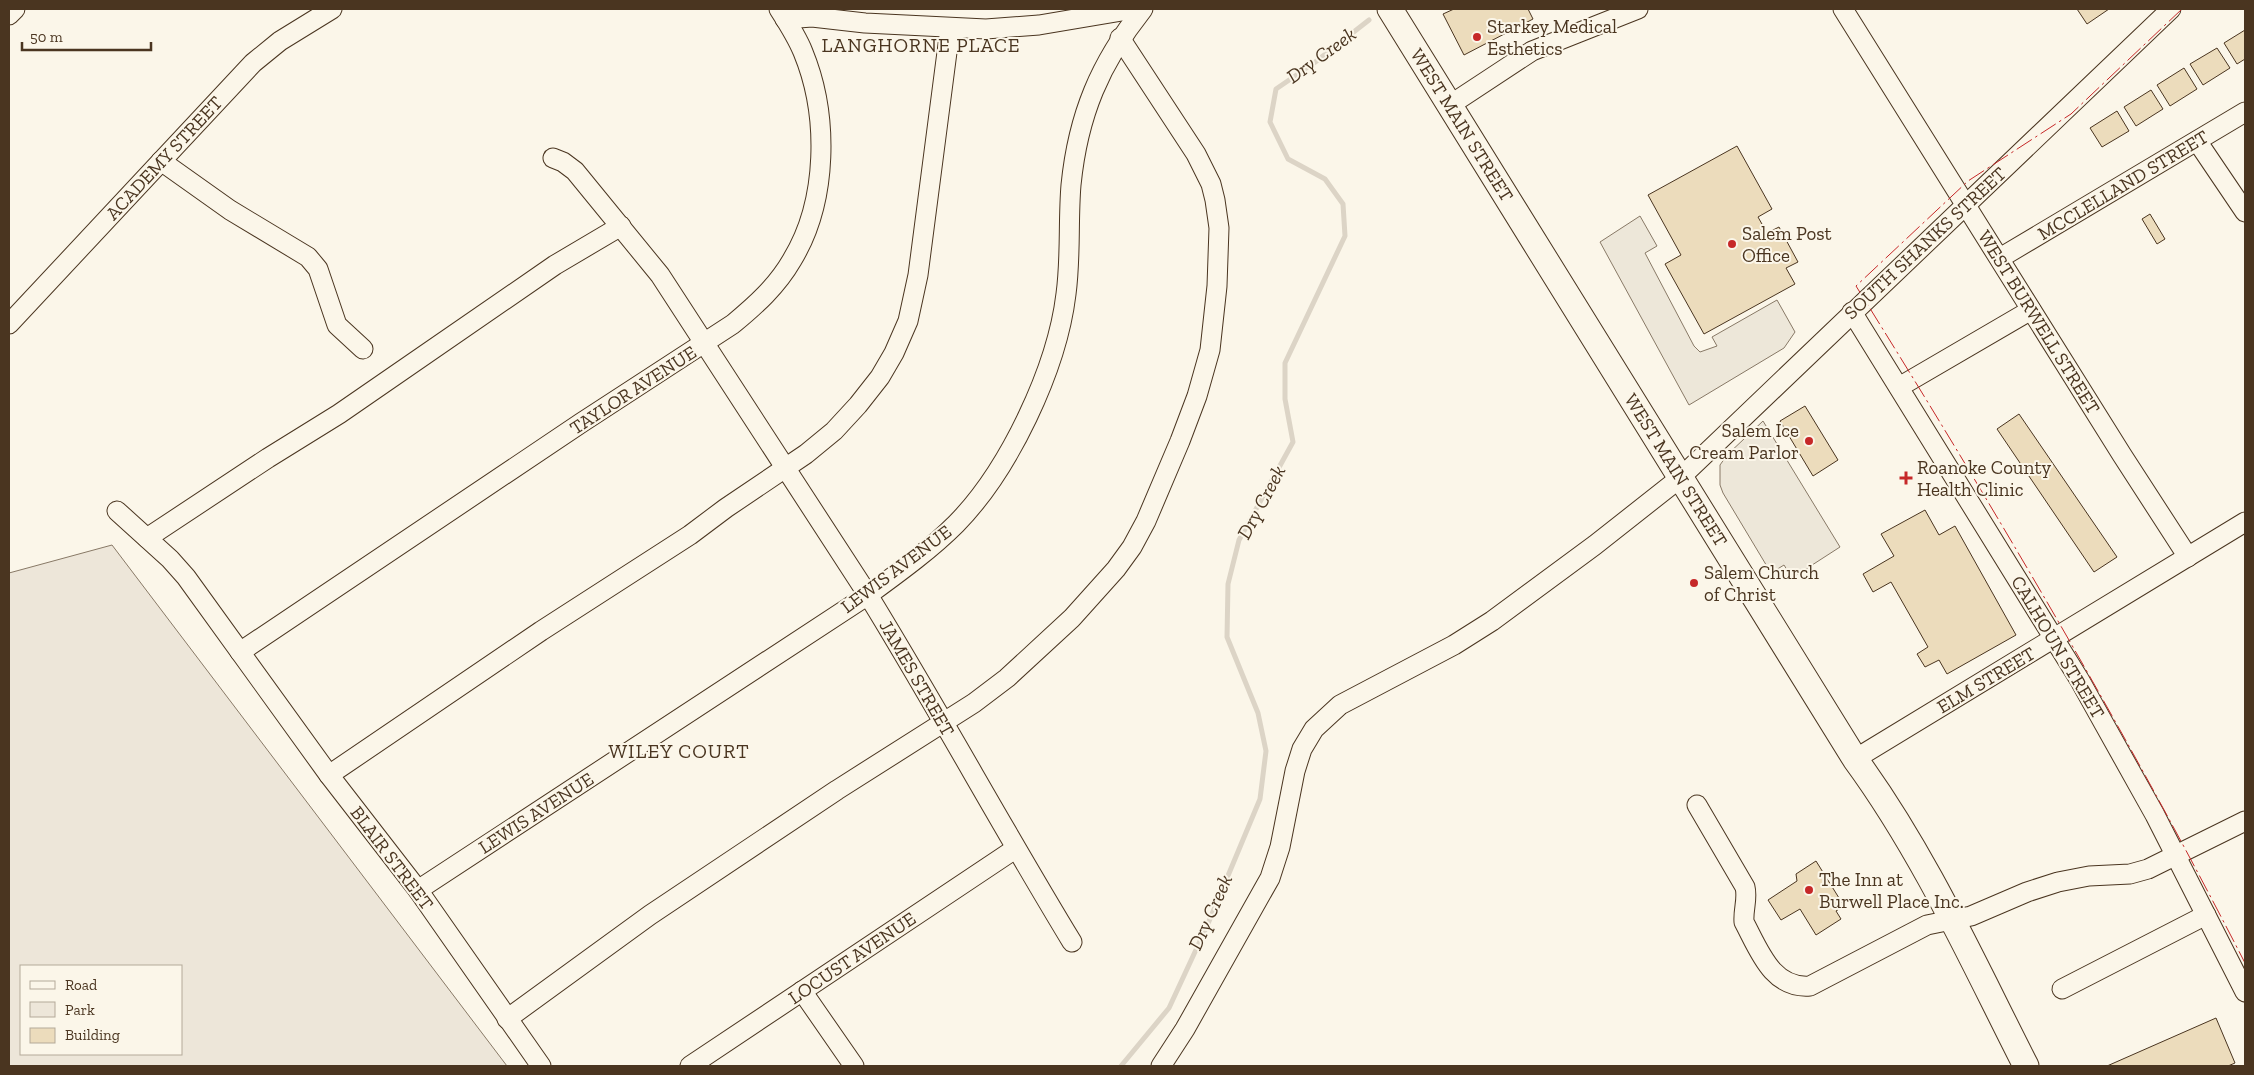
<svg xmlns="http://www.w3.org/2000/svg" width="2254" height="1075" font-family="'Zilla Slab',serif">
<rect width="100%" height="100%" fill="#fbf6e9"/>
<!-- green -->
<path fill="#ede6d9" stroke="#887966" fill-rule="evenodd" d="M112 545 507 1066H9V573ZM21 966H181V1054H21Z"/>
<!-- parking -->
<g fill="#ede7d9" stroke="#887966">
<path d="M1640 216 1657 246 1645 253 1694 346 1700 352 1717 346 1712 337 1777 300 1795 332 1784 348 1689 405 1600 242Z"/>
<path d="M1763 421 1840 547 1792 578 1784 565 1771 573 1723 493 1720 485V465L1727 455Z"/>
</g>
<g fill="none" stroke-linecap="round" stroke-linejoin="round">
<!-- stream -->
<path stroke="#dcd4c6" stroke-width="5" d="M1121 1066 1169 1008 1207 926 1260 799 1266 751 1258 713 1227 637 1228 584 1239 540 1293 442 1285 399V363L1345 236 1343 204 1325 179 1288 159 1270 122 1276 89 1314 63 1369 20"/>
</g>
<!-- building -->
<g fill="#ecdcbc" stroke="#4a3520">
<path d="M1454 9H1528L1533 19 1464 55 1443 14Z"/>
<path d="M2077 9H2109L2087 24Z"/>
<path d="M2245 30V59L2237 64 2224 43Z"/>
<path d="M2217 48 2230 68 2203 85 2190 64Z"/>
<path d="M2184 68 2197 89 2170 106 2157 85Z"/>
<path d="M2151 90 2163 109 2136 126 2124 107Z"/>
<path d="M2117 111 2129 131 2102 147 2090 128Z"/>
<path d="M1737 146 1772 209 1758 217 1767 233 1779 227 1798 262 1786 268 1795 284 1704 334 1665 264 1681 255 1648 195Z"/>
<path d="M2150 214 2165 239 2157 244 2142 219Z"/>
<path d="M1805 406 1838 460 1813 476 1780 421Z"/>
<path d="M2019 414 2117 557 2094 572 1997 429Z"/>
<path d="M1925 510 1939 535 1955 526 2016 635 1947 674 1939 660 1925 667 1917 654 1928 647 1891 582 1873 592 1863 574 1894 556 1881 534Z"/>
<path d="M1816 861 1844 906 1836 911 1841 919 1816 935 1800 909 1781 920 1768 900 1797 881 1796 874Z"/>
<path d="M2216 1018 2235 1063 2228 1066H2107Z"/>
</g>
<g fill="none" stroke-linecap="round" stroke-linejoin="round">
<defs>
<g id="minor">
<path d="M1843 9 2122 455 2188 557"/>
<path d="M9 15 15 9"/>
<path d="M785 19 812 17 865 23 986 29 1039 25 1134 9"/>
<path d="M1450 105 1532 51 1638 9"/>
<path d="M2197 141 2245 212"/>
<path d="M553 158 563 162 575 171 660 275 868 595C938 709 1002 827 1072 942"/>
<path d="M161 161 230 210 308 257 318 269 337 325 363 349"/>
<path d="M2000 258 2245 112"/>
<path d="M1852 312 2079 679 2155 815 2245 992"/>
<path d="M9 324 253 63 280 41 332 9"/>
<path d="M1899 387 2031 310"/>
<path d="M117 511 170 559 186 577 329 775 418 890 541 1066"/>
<path d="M147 538 268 458 339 414 555 265 621 226"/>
<path d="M240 652 581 423 733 324C756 305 777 286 792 260 828 201 829 115 803 52 797 37 788 23 779 9"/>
<path d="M1855 759 2245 522"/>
<path d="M329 775 541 631 690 535 726 508 806 454 834 431 858 405 880 377 894 353 908 321 918 275 950 29"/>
<path d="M1697 805 1745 887C1748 899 1743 909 1744 922 1759 950 1772 989 1810 986L1927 925 1971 916 2027 892 2058 882 2089 876 2130 874 2148 869 2245 821"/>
<path d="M418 890 868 595C898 573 930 550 956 524 1009 470 1057 369 1066 294 1071 257 1068 221 1071 185 1078 115 1100 63 1143 9"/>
<path d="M2062 989 2206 915"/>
<path d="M802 991 854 1066"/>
<path d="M507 1019 650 915 837 790 974 703 1007 678 1072 618 1116 569 1132 547 1146 521 1180 441 1197 396 1210 350 1217 286 1219 228 1215 200 1211 184 1196 154 1120 38"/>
<path d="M690 1066 1015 849"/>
<path d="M1161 1066 1185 1029 1270 878 1280 847 1295 771 1302 749 1314 729 1340 705 1454 645 1492 621 1595 545 1680 478 2171 9"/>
</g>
<path id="major" d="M1390 9 1855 759C1924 853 1973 962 2026 1066"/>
</defs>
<!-- minor casing -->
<use href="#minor" stroke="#4a3520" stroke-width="21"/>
<!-- major casing -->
<use href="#major" stroke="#4a3520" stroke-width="27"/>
<!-- minor -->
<use href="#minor" stroke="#fbf6e9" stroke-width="19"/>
<!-- major -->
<use href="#major" stroke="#fbf6e9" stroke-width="25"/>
<!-- power -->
<path stroke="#c62828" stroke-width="1" stroke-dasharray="18 4 2.5 4" stroke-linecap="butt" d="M2182 9 2071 114 1968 181 1856 286C1994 507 2126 731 2245 963"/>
</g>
<!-- markers -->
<g fill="#c62828" stroke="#fbf6e9" stroke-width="2">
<circle cx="1477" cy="37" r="5"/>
<circle cx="1732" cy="244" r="5"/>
<circle cx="1809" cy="441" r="5"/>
<path d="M1903.5 470.5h5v5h5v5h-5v5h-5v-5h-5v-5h5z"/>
<circle cx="1694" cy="583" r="5"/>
<circle cx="1809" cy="890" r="5"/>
</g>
<g text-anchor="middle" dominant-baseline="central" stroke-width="4" stroke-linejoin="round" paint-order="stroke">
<!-- poi labels -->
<g font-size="19" fill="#4a3520" stroke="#fbf6e9" text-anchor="start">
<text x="1487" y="26">Starkey Medical<tspan x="1487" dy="22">Esthetics</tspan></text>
<text x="1742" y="233">Salem Post<tspan x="1742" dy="22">Office</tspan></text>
<text x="1799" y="430" text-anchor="end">Salem Ice<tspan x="1799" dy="22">Cream Parlor</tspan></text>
<text x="1917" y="467">Roanoke County<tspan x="1917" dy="22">Health Clinic</tspan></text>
<text x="1704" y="572">Salem Church<tspan x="1704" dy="22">of Christ</tspan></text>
<text x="1819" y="879">The Inn at<tspan x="1819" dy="22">Burwell Place Inc.</tspan></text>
</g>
<!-- street labels -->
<g font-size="19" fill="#4a3520" stroke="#fbf6e9">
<text transform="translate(1462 125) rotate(58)">WEST MAIN STREET</text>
<text transform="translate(164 158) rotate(-47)">ACADEMY STREET</text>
<text transform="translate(2123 185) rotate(-31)">MCCLELLAND STREET</text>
<text transform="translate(1925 243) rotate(-43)">SOUTH SHANKS STREET</text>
<text transform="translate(2039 322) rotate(58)">WEST BURWELL STREET</text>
<text transform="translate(633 390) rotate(-33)">TAYLOR AVENUE</text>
<text transform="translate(1676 470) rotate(58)">WEST MAIN STREET</text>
<text transform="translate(896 569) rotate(-37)">LEWIS AVENUE</text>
<text transform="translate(2058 647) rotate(59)">CALHOUN STREET</text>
<text transform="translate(917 678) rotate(60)">JAMES STREET</text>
<text transform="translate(1986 680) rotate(-31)">ELM STREET</text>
<text transform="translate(536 813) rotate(-33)">LEWIS AVENUE</text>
<text transform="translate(392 858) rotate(53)">BLAIR STREET</text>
<text transform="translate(852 958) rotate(-34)">LOCUST AVENUE</text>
</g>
<!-- neighbourhood labels -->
<g font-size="20" letter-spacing="1" fill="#4a3520" stroke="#fbf6e9">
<text x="921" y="45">LANGHORNE PLACE</text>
<text x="679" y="751">WILEY COURT</text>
</g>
<!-- water labels -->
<g font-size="20" font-style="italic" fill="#4a3520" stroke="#fbf6e9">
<text transform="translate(1321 55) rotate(-36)">Dry Creek</text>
<text transform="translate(1261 502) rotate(-62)">Dry Creek</text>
<text transform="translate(1210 912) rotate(-66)">Dry Creek</text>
</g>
</g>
<!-- border -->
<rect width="2254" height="1075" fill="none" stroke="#4a3520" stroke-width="20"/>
<!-- legend -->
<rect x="20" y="965" width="162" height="90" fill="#fbf6e9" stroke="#b4a999"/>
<rect x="30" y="981" width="25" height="8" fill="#fbf6e9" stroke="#b4a999"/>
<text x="65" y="990" font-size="15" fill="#4a3520">Road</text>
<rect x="30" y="1002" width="25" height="15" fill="#ede6d9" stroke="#b4a999"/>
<text x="65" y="1015" font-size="15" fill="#4a3520">Park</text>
<rect x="30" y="1028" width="25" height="15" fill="#ecdcbc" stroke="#b4a999"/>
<text x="65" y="1040" font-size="15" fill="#4a3520">Building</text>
<!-- scale -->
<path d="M22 42v8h129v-8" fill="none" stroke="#4a3520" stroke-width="2.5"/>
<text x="30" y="42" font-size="15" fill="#4a3520" stroke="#fbf6e9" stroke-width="4" paint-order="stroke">50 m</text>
</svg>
